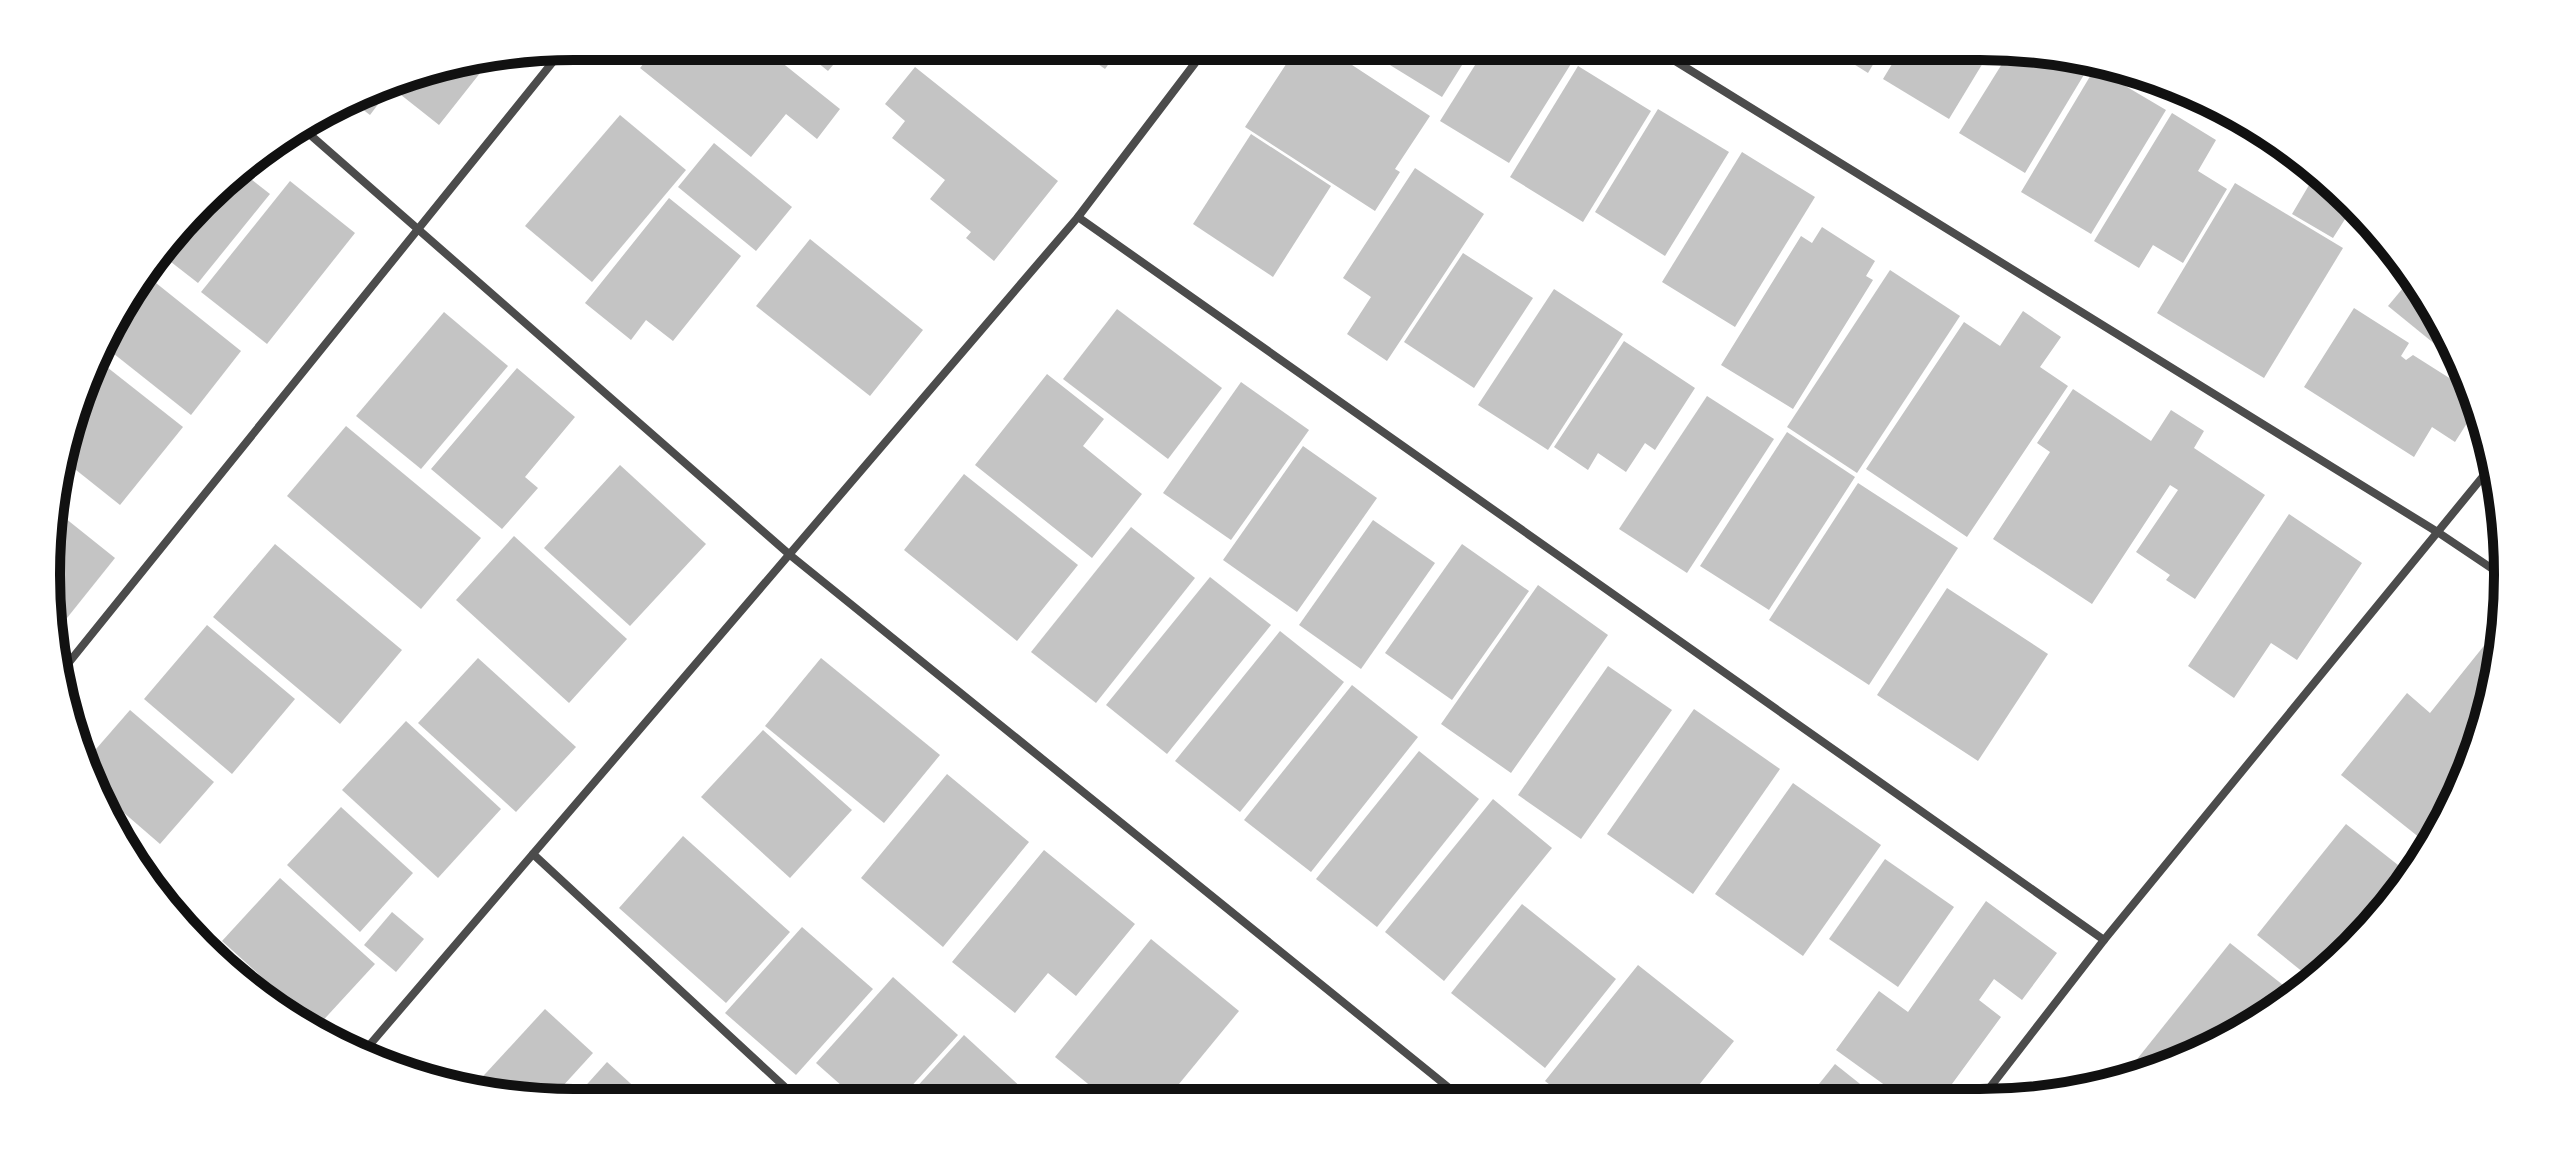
<svg xmlns="http://www.w3.org/2000/svg" width="2554" height="1149" font-family="Manrope,sans-serif">
<rect width="100%" height="100%" fill="#fff"/>
<!-- building -->
<g fill="#c4c4c4">
<path d="M658 46H761L840 109 817 139 786 114 751 157 640 68Z"/>
<path d="M797 46H849L828 71Z"/>
<path d="M1073 46H1122L1105 69Z"/>
<path d="M1298 46H1323L1430 116 1395 169 1400 172 1375 211 1245 127Z"/>
<path d="M1359 46H1474L1442 97Z"/>
<path d="M1487 46H1552L1574 59 1509 163 1440 121Z"/>
<path d="M1825 46H1884L1868 73Z"/>
<path d="M1903 46H1980L1992 48 1949 119 1883 79Z"/>
<path d="M2010 51 2064 60 2085 73 2025 173 1959 133Z"/>
<path d="M485 61 488 63 439 125 391 87 370 115 349 99 404 74Z"/>
<path d="M1578 66 1651 111 1583 222 1510 177Z"/>
<path d="M915 67 1058 181 994 261 966 238 971 232 930 199 945 180 892 138 905 121 885 104Z"/>
<path d="M2095 68 2166 110 2091 234 2021 192Z"/>
<path d="M1658 109 1729 152 1665 256 1595 212Z"/>
<path d="M2172 113 2216 140 2198 171 2227 189 2183 263 2153 245 2139 268 2094 241Z"/>
<path d="M620 115 686 170 592 282 525 226Z"/>
<path d="M1251 134 1331 186 1273 277 1193 224Z"/>
<path d="M714 143 792 207 756 251 678 187Z"/>
<path d="M1742 152 1815 197 1735 327 1662 282Z"/>
<path d="M2296 154 2328 177 2354 205 2333 238 2292 214 2312 180 2304 176 2310 167 2294 158Z"/>
<path d="M1415 168 1484 214 1387 361 1347 334 1371 297 1343 278Z"/>
<path d="M238 169 270 194 198 283 162 255 226 177Z"/>
<path d="M290 181 355 233 267 344 201 292Z"/>
<path d="M2235 183 2343 248 2264 378 2157 313Z"/>
<path d="M669 198 741 256 673 341 646 320 631 340 585 303Z"/>
<path d="M1822 227 1875 261 1866 276 1873 280 1793 409 1721 365 1801 236 1812 243Z"/>
<path d="M810 239 923 330 870 396 756 306Z"/>
<path d="M1463 253 1533 298 1474 388 1404 342Z"/>
<path d="M1890 270 1960 316 1857 473 1787 427Z"/>
<path d="M146 275 241 351 191 415 104 346 117 310Z"/>
<path d="M2413 276 2454 341 2463 367 2388 306Z"/>
<path d="M1554 289 1623 334 1548 450 1478 405Z"/>
<path d="M2354 308 2409 343 2401 356 2406 360 2413 355 2473 393 2478 406 2455 442 2432 427 2414 457 2304 387Z"/>
<path d="M1117 309 1222 388 1168 459 1063 379Z"/>
<path d="M2023 311 2061 337 2040 367 2068 386 1967 537 1866 469 1964 322 2000 346Z"/>
<path d="M444 312 508 366 421 469 356 416Z"/>
<path d="M1624 341 1695 388 1655 450 1645 443 1626 472 1598 453 1588 470 1554 447Z"/>
<path d="M98 360 183 427 120 505 61 458Z"/>
<path d="M517 368 575 417 525 477 538 488 502 529 431 469Z"/>
<path d="M1047 374 1104 419 1083 446 1142 494 1092 558 975 465Z"/>
<path d="M1241 382 1309 430 1231 540 1163 493Z"/>
<path d="M2073 389 2151 441 2171 410 2204 431 2194 448 2265 495 2195 599 2166 580 2170 575 2136 552 2178 490 2170 485 2092 604 1993 539 2050 452 2037 443Z"/>
<path d="M1707 396 1774 439 1687 573 1619 529Z"/>
<path d="M346 426 481 538 421 609 287 496Z"/>
<path d="M1787 432 1855 477 1769 610 1700 566Z"/>
<path d="M1303 446 1377 498 1297 612 1223 560Z"/>
<path d="M620 465 706 544 630 626 544 548Z"/>
<path d="M964 474 1078 565 1017 641 904 550Z"/>
<path d="M1858 483 1958 548 1869 685 1769 620Z"/>
<path d="M55 510 115 558 59 628 51 622Z"/>
<path d="M2289 514 2362 563 2297 660 2271 643 2234 698 2188 666Z"/>
<path d="M1373 520 1435 563 1361 669 1299 625Z"/>
<path d="M1131 527 1195 578 1096 703 1031 652Z"/>
<path d="M514 536 627 639 569 703 456 600Z"/>
<path d="M275 544 402 650 340 724 213 617Z"/>
<path d="M1462 544 1529 591 1452 700 1385 653Z"/>
<path d="M1210 577 1271 625 1167 754 1106 705Z"/>
<path d="M1538 585 1608 635 1511 773 1441 724Z"/>
<path d="M1947 588 2048 654 1978 761 1877 695Z"/>
<path d="M207 625 295 699 232 774 144 699Z"/>
<path d="M1280 631 1344 682 1240 812 1175 761Z"/>
<path d="M2495 632 2504 639 2503 644 2480 745 2430 846 2341 775 2407 693 2430 713Z"/>
<path d="M478 658 576 747 516 812 418 723Z"/>
<path d="M821 658 940 755 884 823 765 726Z"/>
<path d="M1608 666 1672 710 1581 839 1518 795Z"/>
<path d="M1352 685 1418 737 1311 872 1244 820Z"/>
<path d="M1694 709 1780 769 1693 894 1607 834Z"/>
<path d="M130 710 214 782 160 844 93 786 83 764Z"/>
<path d="M406 721 501 809 438 878 342 790Z"/>
<path d="M763 730 852 810 790 878 701 797Z"/>
<path d="M1419 751 1479 799 1377 927 1316 879Z"/>
<path d="M947 774 1029 842 943 947 861 878Z"/>
<path d="M1793 783 1881 845 1803 956 1715 894Z"/>
<path d="M1493 799 1552 848 1444 981 1385 932Z"/>
<path d="M341 807 413 873 360 932 287 865Z"/>
<path d="M2346 824 2412 876 2314 981 2257 935Z"/>
<path d="M683 836 790 932 726 1003 619 908Z"/>
<path d="M1044 850 1135 924 1076 996 1048 973 1015 1013 952 962Z"/>
<path d="M1885 859 1954 907 1898 987 1829 939Z"/>
<path d="M149 875 187 907 180 915 148 876Z"/>
<path d="M280 878 375 964 317 1027 222 941Z"/>
<path d="M1986 901 2057 953 2022 1000 1994 979 1979 1000 2001 1017 1941 1099H1904L1836 1050 1879 991 1908 1012Z"/>
<path d="M1522 904 1616 979 1545 1068 1451 993Z"/>
<path d="M392 912 424 939 396 972 364 945Z"/>
<path d="M802 927 873 989 796 1075 725 1013Z"/>
<path d="M1151 939 1239 1011 1165 1101H1109L1055 1057Z"/>
<path d="M2230 943 2297 996 2182 1063 2137 1075 2130 1068Z"/>
<path d="M211 945 283 1010 282 1012 226 972 208 949Z"/>
<path d="M1638 965 1734 1041 1687 1100H1626L1612 1088 1603 1100H1569L1545 1081Z"/>
<path d="M893 977 958 1035 897 1102H860L816 1063Z"/>
<path d="M545 1009 593 1053 551 1099 474 1086Z"/>
<path d="M964 1035 1037 1102H903Z"/>
<path d="M607 1062 652 1103 571 1102Z"/>
<path d="M1835 1064 1879 1099H1807Z"/>
</g>
<g fill="none" stroke-linecap="round" stroke-linejoin="round">
<!-- minor -->
<g stroke="#4c4c4c" stroke-width="8">
<path d="M1651 46 2439 533 2506 578"/>
<path d="M299 125 790 555 1464 1100"/>
<path d="M1078 217 2104 940"/>
<path d="M58 676 564 48"/>
<path d="M533 854 801 1102"/>
<path d="M361 1055 1078 217 1208 46"/>
<path d="M1981 1099 2104 940 2494 463"/>
</g>
</g>
<!-- crop -->
<path d="M0 0H2554V1149H0ZM574 60H1980A514 514 0 0 1 2494 574V575A514 514 0 0 1 1980 1089H574A514 514 0 0 1 60 575V574A514 514 0 0 1 574 60Z" fill="#fff" fill-rule="evenodd"/>
<path fill="none" stroke="#111" stroke-width="10" d="M574 60H1980A514 514 0 0 1 2494 574V575A514 514 0 0 1 1980 1089H574A514 514 0 0 1 60 575V574A514 514 0 0 1 574 60Z"/>
</svg>
